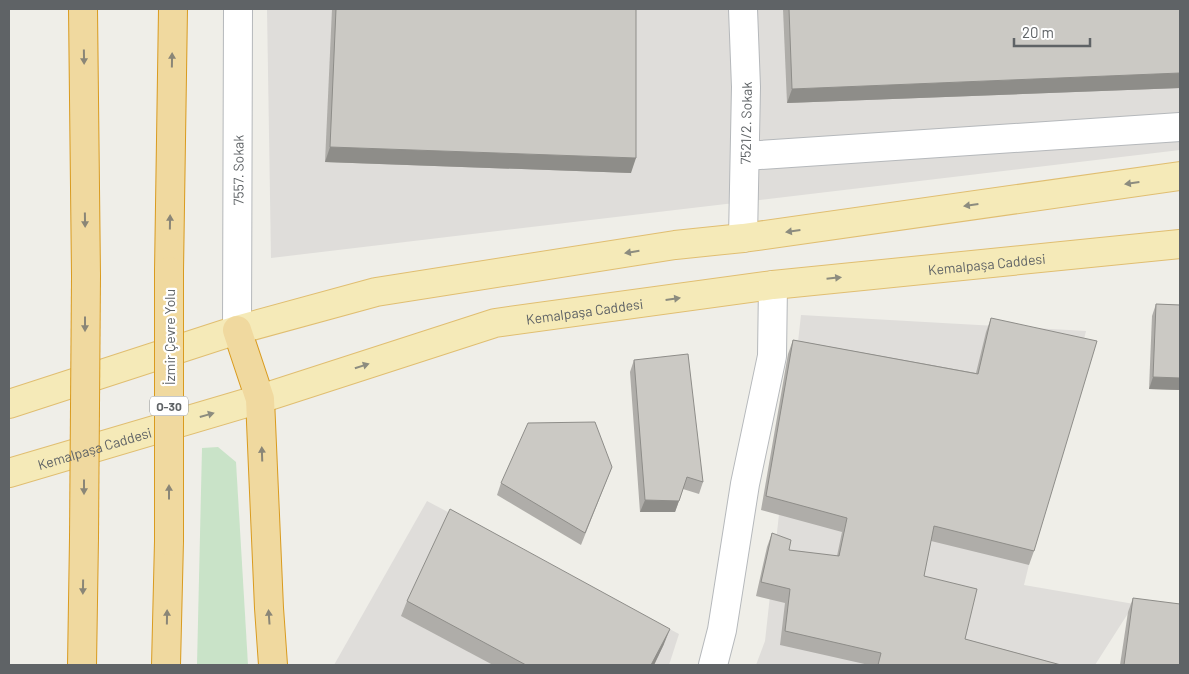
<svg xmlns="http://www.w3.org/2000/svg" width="1189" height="674" font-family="Barlow,sans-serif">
<rect width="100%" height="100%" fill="#efeee8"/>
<!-- industrial -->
<g fill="#dfddda">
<path d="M267 9H1180V150L271 258Z"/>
<path d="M801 315 1086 331 1024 585 1134 604 1095 665H756L765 641Z"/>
<path d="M427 501 679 634 669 665H334Z"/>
</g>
<!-- green -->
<path fill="#c9e3c8" d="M218 447 236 462 248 665H197L202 448Z"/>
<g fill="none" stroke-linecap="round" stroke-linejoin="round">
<defs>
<g id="minor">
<path d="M745 156 1180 127"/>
<path id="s1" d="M743 238 746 87 743 9"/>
<path id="s2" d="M237 330 238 9"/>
<path d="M713 665 722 630 745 484 772 356 773 285"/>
</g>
<g id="major">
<path d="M9 404 237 330 376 292 675 245 743 238 1180 176"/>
<path id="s3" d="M9 473 260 399 495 323 773 285 1180 244"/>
</g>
<g id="highway">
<path d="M83 9 86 276"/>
<path d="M169 271 173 9"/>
<path d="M237 330 260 399 269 608 273 665"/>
<path d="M82 665 84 538"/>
<path d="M166 665 169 541"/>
</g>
</defs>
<!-- minor casing -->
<use href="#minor" stroke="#b5b8bb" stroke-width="30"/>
<!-- major casing -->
<use href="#major" stroke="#e0be71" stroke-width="30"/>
<!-- highway casing -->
<use href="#highway" stroke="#d99b1f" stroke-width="30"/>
<!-- minor -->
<use href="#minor" stroke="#fff" stroke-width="28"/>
<!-- major -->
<use href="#major" stroke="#f5eab8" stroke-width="28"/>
<!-- highway -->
<use href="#highway" stroke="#f0d99f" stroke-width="28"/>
<defs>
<g id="highway-bridge">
<path d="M84 538 86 276"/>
<path d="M169 541V271"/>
</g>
</defs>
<!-- highway-bridge casing -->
<use href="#highway-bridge" stroke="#d99b1f" stroke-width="30" stroke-linecap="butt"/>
<!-- highway-bridge -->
<use href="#highway-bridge" stroke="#f0d99f" stroke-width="28"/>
</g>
<!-- wall -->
<g fill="#afada9">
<path d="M332 9H636L631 173 325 162Z"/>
<path d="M783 9H1180V88L787 103Z"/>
<path d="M1156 304 1180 305V390L1149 389 1152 316Z"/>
<path d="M991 318 1034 551 1029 565 931 541 924 576 965 639 1061 665H869L780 645 785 603 756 596 767 547 772 533 789 550 837 556 842 532 761 510 788 354 793 340 976 373 986 332Z"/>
<path d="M634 360 703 482 699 494 683 489 675 512H640L630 372Z"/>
<path d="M612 467 581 545 497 495 501 483Z"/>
<path d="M1133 598 1180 665H1120L1128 612Z"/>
<path d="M407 601 664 644 654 665H493L401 616Z"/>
</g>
<!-- shaded-wall -->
<g fill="#8e8d89">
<path d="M1180 73V88L787 103 792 89Z"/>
<path d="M330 147 636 158 631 173 325 162Z"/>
<path d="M1153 377 1180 378V390L1149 389Z"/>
<path d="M645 500 679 501 675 512H640Z"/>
<path d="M670 629 664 644 654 665H651Z"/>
</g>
<!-- building -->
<g fill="#cbc9c4" stroke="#8e8d89">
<path d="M336 9H636V158L330 147Z"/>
<path d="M789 9H1180V73L792 89Z"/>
<path d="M1156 304 1180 305V378L1153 377Z"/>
<path d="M991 318 1097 341 1034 551 934 526 924 576 977 589 965 639 1061 665H878L881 653 785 631 790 589 761 582 772 533 791 540 789 550 839 556 847 518 766 496 793 340 978 374Z"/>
<path d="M688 354 703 482 687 477 679 501 645 500 634 360Z"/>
<path d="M595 422 612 467 585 533 501 483 528 423Z"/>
<path d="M450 509 670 629 651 665H526L407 601Z"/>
<path d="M1133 598 1180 604V665H1124Z"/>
</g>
<!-- one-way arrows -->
<defs><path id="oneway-solid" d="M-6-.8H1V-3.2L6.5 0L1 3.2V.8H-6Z" transform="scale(1.25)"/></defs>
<g fill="#8a8677">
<use href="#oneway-solid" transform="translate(84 57) rotate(89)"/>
<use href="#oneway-solid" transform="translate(172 60) rotate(-89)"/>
<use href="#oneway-solid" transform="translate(85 220) rotate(89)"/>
<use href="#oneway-solid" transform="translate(170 222) rotate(-89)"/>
<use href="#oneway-solid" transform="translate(85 324) rotate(90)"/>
<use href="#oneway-solid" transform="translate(262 454) rotate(-92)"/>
<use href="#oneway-solid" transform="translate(84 487) rotate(90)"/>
<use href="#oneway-solid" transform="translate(169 492) rotate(-90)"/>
<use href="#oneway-solid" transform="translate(83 587) rotate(91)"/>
<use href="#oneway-solid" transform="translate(167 617) rotate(-89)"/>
<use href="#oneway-solid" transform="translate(269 617) rotate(-94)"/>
</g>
<g fill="#8c8c7f">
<use href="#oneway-solid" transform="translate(1132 183) rotate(172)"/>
<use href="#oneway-solid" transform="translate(971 205) rotate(172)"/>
<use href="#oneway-solid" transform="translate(793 231) rotate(172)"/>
<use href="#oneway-solid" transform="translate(632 252) rotate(171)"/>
<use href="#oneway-solid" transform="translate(834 278) rotate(-6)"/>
<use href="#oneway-solid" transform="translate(673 299) rotate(-8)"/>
<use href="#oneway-solid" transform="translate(362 366) rotate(-18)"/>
<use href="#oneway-solid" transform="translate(207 415) rotate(-16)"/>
</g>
<g text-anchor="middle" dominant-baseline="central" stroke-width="4.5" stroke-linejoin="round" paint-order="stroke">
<!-- shield labels -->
<rect fill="#fff" stroke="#8f9294" stroke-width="1" x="150" y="396.5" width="38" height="19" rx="4"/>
<g font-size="12" font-weight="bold" fill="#5f6366">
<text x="169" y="406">O-30</text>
</g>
<!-- street labels -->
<g font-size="14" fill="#5f6366" stroke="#fff">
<text stroke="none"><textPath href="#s1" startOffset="115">7521/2. Sokak</textPath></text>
<text stroke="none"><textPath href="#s2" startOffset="160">7557. Sokak</textPath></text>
<text stroke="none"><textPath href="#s3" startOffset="1004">Kemalpaşa Caddesi</textPath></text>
<text stroke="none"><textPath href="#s3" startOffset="599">Kemalpaşa Caddesi</textPath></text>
<text transform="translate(169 337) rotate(-90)">İzmir Çevre Yolu</text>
<text stroke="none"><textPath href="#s3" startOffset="89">Kemalpaşa Caddesi</textPath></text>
</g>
</g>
<!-- border -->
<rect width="1189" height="674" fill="none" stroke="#5f6366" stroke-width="20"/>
<!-- scale -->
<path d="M1014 38v8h76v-8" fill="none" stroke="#5f6366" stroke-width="2.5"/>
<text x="1022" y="38" font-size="15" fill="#5f6366" stroke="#ffffff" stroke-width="4" paint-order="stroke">20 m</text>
</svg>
